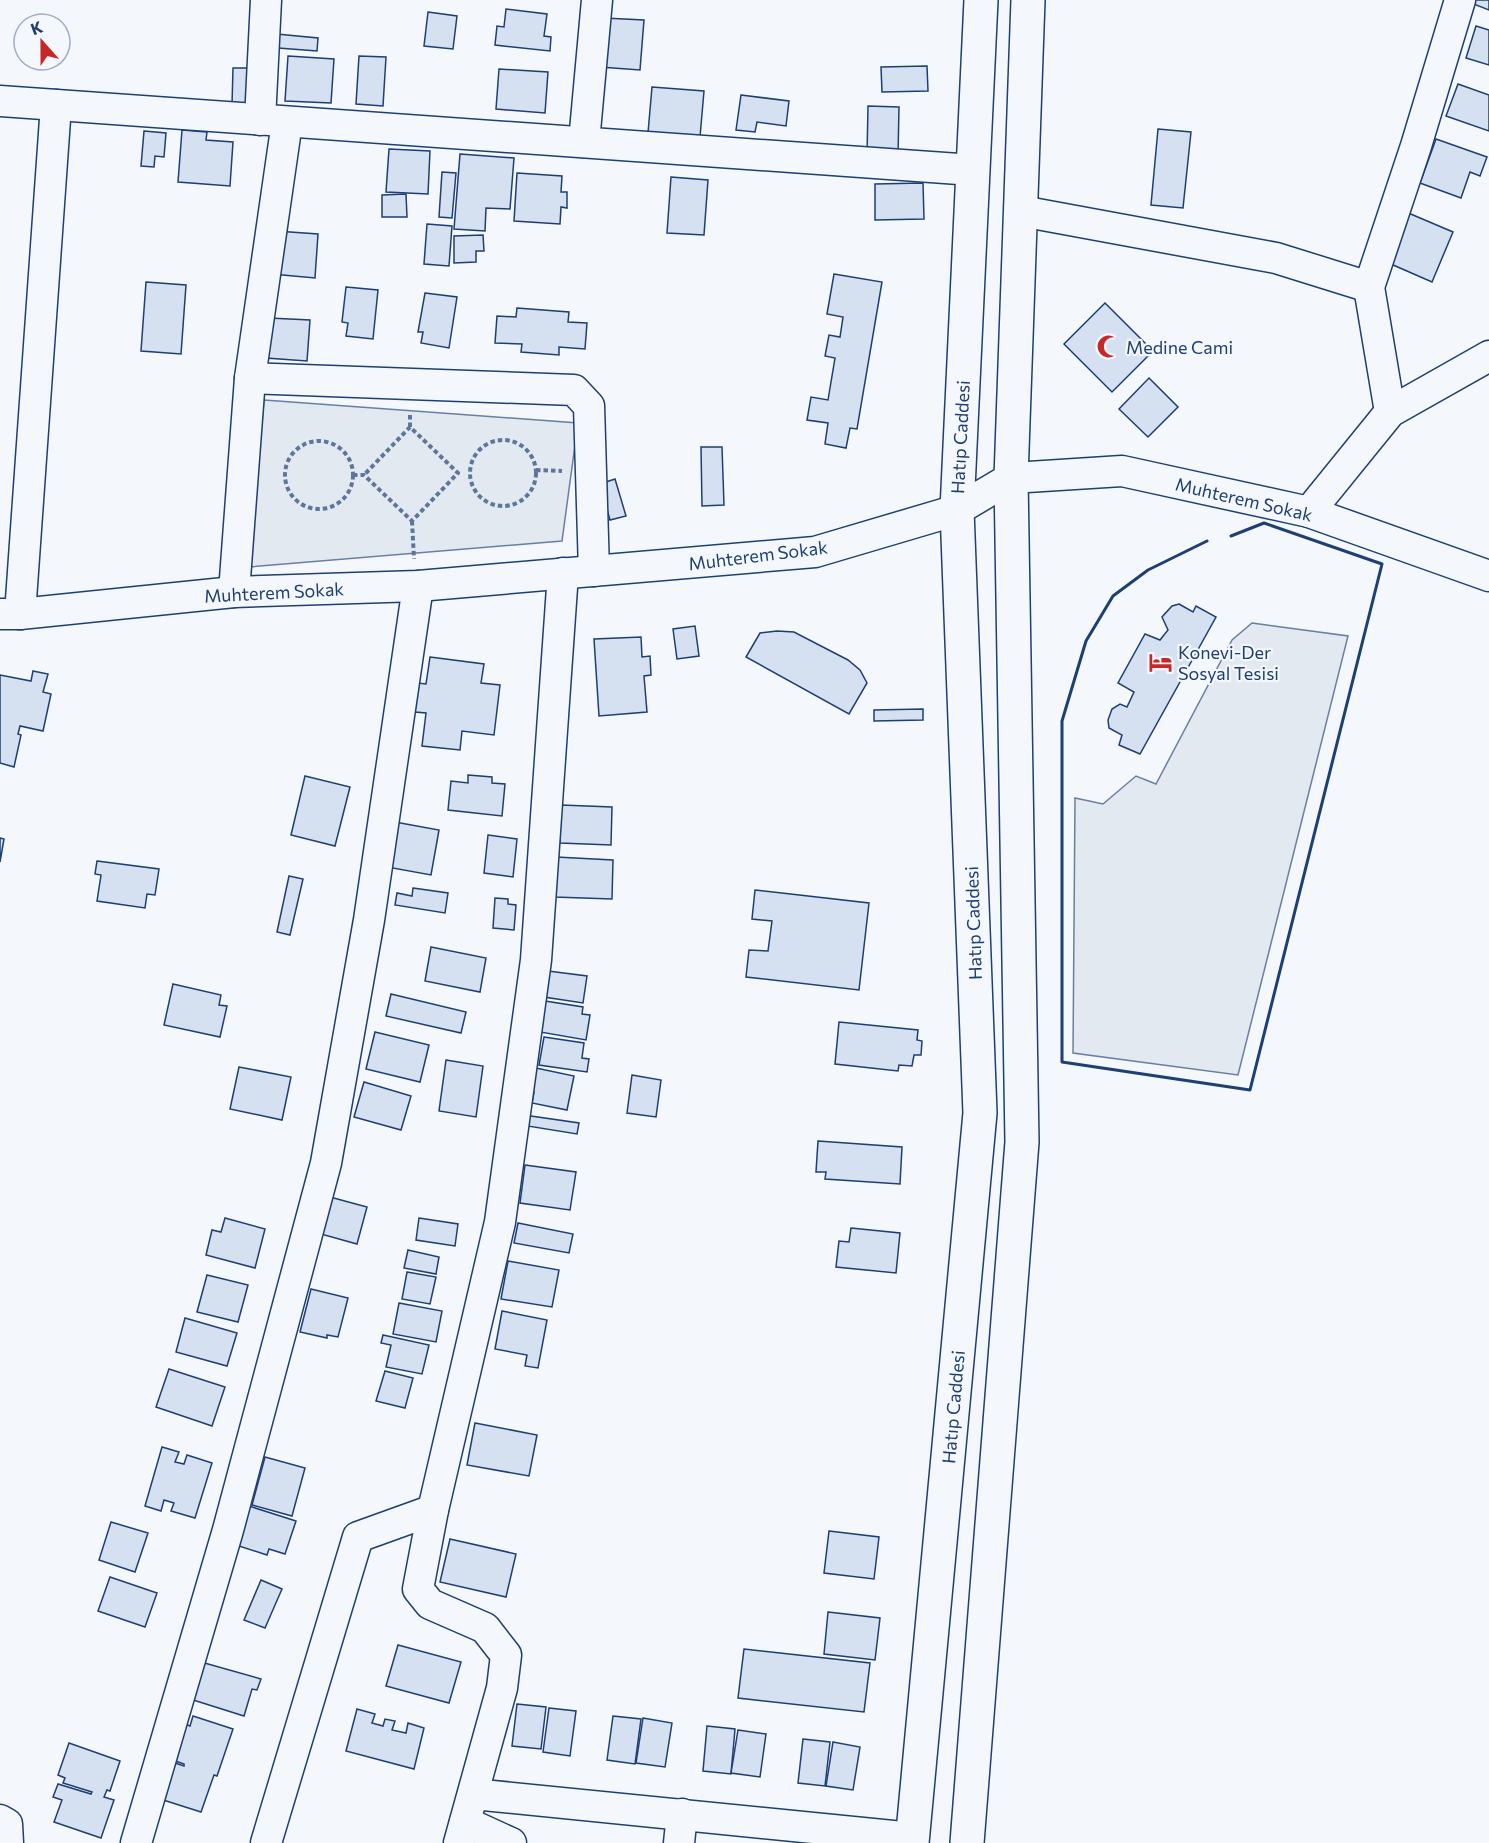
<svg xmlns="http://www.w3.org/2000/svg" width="1489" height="1843" font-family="Commissioner,sans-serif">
<rect width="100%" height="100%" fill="#f4f7fb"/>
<!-- green -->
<g fill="#e3e9f0" stroke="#687fa3" stroke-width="1.5">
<path d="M264 400 578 423 562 541 249 567Z"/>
<path d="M1252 623 1348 636 1238 1075 1073 1053 1075 798 1103 804 1136 776 1156 784 1232 640Z"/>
</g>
<!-- building -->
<g fill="#d5e0f0" stroke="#1d3f73" stroke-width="1.5">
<path d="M1466 0H1489V10L1466 1Z"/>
<path d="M506 9 547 14 544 36 551 37 550 51 495 45 497 26 504 27Z"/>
<path d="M428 12 457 16 453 49 424 46Z"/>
<path d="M604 18 644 20 640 70 600 67Z"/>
<path d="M1476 26 1489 30V65L1466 58Z"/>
<path d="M266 33 318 38 317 51 265 47Z"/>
<path d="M288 56 334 59 331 103 285 101Z"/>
<path d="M359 56 386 57 383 106 356 104Z"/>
<path d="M927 66 928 91 882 92 881 67Z"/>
<path d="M233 68H258L257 106 232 105Z"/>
<path d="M499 69 548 72 545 113 496 109Z"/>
<path d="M1458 84 1489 95V131L1446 116Z"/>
<path d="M652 87 704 91 700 137 648 133Z"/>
<path d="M741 95 789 101 786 126 757 122 755 132 736 130Z"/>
<path d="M868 106 899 107 898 156 867 155Z"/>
<path d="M1158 129 1191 132 1183 208 1151 205Z"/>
<path d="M182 130 207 132 206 140 233 142 230 186 178 182Z"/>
<path d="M144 131 166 133 164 157 155 156 154 167 141 166Z"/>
<path d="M1436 139 1487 157 1480 176 1470 172 1461 198 1420 183Z"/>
<path d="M389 149 430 151 428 194 386 192Z"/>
<path d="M460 154 514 158 510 209 486 208 485 231 454 229Z"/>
<path d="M442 172 456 173 452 218 439 217Z"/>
<path d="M517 173 562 176 561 192H567V208L561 207 560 224 514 221Z"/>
<path d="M671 177 708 180 704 235 667 233Z"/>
<path d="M923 183 924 219 875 220V184Z"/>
<path d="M406 194 407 217H382V195Z"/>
<path d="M1406 212 1453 232 1432 282 1384 261Z"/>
<path d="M427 224 452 226 449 266 424 264Z"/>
<path d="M276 231 318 234 315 278 272 274Z"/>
<path d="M483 235 484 251H476V262L454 263V236Z"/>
<path d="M834 274 882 282 857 429 850 428 846 448 825 444 828 423 807 420 811 397 828 400 835 358 825 356 829 335 840 337 843 317 827 314Z"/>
<path d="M146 282 186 285 181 354 141 351Z"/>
<path d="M346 287 378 290 373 339 346 336 348 323 342 322Z"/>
<path d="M425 293 457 297 449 348 421 343 423 332H418Z"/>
<path d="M1105 303 1153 351 1112 392 1064 344Z"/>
<path d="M517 308 569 312 568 322 587 323 585 349 559 347V355L521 352 522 344 495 343 497 316 516 317Z"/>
<path d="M269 318 310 320 307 361 266 358Z"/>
<path d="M1149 378 1178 407 1148 437 1119 409Z"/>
<path d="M701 447H722L724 505 702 506Z"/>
<path d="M615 479 626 516 610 520 600 484Z"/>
<path d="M1179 604 1193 612 1196 606 1216 617 1140 754 1119 745 1122 735 1109 728 1108 720 1112 709 1120 704 1127 707 1134 692 1118 683 1145 634 1160 640 1168 630 1162 617 1172 606Z"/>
<path d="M695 626 699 656 677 659 673 629Z"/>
<path d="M777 631 794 632 848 660 860 670 867 683 849 714 746 657 760 633Z"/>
<path d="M641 637 642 657 650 656 651 675 644 676 647 712 599 716 594 639Z"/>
<path d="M430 657 484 664 481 683 500 685 494 735 462 731 460 750 422 746 426 713 415 712 418 683 426 684Z"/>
<path d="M33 671 48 674 43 692 51 694 43 731 20 726 18 734 21 735 14 767 0 763V675L31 681Z"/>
<path d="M923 709V720L874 721V710Z"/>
<path d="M468 775 492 777V783L505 784 502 816 448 810 451 781 468 783Z"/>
<path d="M305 776 350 787 335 846 291 835Z"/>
<path d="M561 805 612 807 611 845 560 843Z"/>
<path d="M395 822 439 830 431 875 387 867Z"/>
<path d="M488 835 517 839 513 877 484 873Z"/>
<path d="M0 838 4 839 0 862Z"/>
<path d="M556 857 613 860 612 899 554 897Z"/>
<path d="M97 861 159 869 155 895 147 894 145 908 97 901 101 875 95 874Z"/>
<path d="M289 876 303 879 290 935 277 932Z"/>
<path d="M413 888 448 893 445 913 395 905 397 893 412 896Z"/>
<path d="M755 890 869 903 859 990 746 977 749 950 768 951 772 921 752 919Z"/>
<path d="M495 898 508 899V904L516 905 514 930 493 928Z"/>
<path d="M431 947 486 958 480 992 425 981Z"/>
<path d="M548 971 587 976 583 1003 544 997Z"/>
<path d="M173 984 221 995 219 1005 227 1006 220 1037 164 1025Z"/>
<path d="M391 994 466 1012 461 1033 386 1016Z"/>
<path d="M545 1001 583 1007 582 1014 590 1015 586 1040 540 1032Z"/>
<path d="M839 1022 918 1030 917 1040 922 1041 921 1055H914L912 1066 899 1065 898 1071 835 1064Z"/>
<path d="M375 1032 429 1045 420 1082 366 1069Z"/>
<path d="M544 1037 584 1043 582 1058 589 1059 587 1072 539 1065Z"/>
<path d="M446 1060 483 1066 476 1117 439 1111Z"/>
<path d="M239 1067 291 1077 282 1120 230 1109Z"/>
<path d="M536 1068 574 1076 567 1110 532 1103 534 1092 531 1091Z"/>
<path d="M632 1075 661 1080 656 1117 627 1113Z"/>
<path d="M364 1082 411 1096 401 1130 354 1117Z"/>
<path d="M517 1114 579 1123 577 1134 515 1124Z"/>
<path d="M818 1141 902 1147 900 1184 825 1179 826 1172H816Z"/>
<path d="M525 1165 576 1172 570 1210 520 1203Z"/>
<path d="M330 1197 367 1207 357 1244 321 1234Z"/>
<path d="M225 1218 265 1229 255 1268 206 1255 212 1230 221 1232Z"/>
<path d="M419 1218 458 1224 455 1246 416 1240Z"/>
<path d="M518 1223 573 1234 569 1253 514 1243Z"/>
<path d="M851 1228 900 1233 896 1273 836 1267 839 1241 849 1242Z"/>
<path d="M408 1250 439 1257 436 1274 404 1268Z"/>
<path d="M508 1261 559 1270 552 1307 501 1299Z"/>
<path d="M407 1272 436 1277 430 1304 402 1299Z"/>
<path d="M207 1275 248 1285 238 1322 197 1312Z"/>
<path d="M311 1289 348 1298 338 1337 327 1335V1338L300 1332Z"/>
<path d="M399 1303 442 1311 436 1342 393 1334Z"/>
<path d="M502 1311 547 1320 538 1368 525 1366 527 1355 495 1349Z"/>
<path d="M185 1318 237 1333 227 1366 176 1352Z"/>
<path d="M383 1335 429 1345 422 1374 386 1367 391 1345 381 1343Z"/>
<path d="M169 1369 225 1387 212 1426 156 1407Z"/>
<path d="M385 1371 413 1378 405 1408 376 1401Z"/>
<path d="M475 1423 537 1435 529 1476 467 1465Z"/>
<path d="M162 1447 179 1452 175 1462 184 1464 187 1455 212 1463 195 1518 171 1511 174 1503 164 1500 161 1511 145 1506Z"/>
<path d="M265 1457 305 1468 292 1516 252 1505Z"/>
<path d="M249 1506 296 1521 285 1554 269 1549 267 1555 236 1545Z"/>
<path d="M111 1522 148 1533 135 1572 99 1560Z"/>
<path d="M829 1531 879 1537 874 1579 824 1573Z"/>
<path d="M450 1539 516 1554 506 1597 440 1582Z"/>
<path d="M110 1577 157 1593 145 1627 98 1611Z"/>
<path d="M261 1580 282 1589 265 1628 244 1620Z"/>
<path d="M828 1612 880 1618 875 1660 824 1654Z"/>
<path d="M398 1645 461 1662 449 1703 386 1686Z"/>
<path d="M744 1649 870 1663 864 1712 738 1698Z"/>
<path d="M201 1662 261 1679 257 1690 252 1689 244 1716 190 1699Z"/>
<path d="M517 1704 546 1707 541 1749 512 1746Z"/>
<path d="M549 1708 576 1711 570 1756 543 1752Z"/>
<path d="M357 1709 375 1714 372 1723 383 1726 385 1719 395 1721 392 1730 406 1733 408 1723 424 1728 414 1769 346 1751Z"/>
<path d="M193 1716 233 1729 217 1776 214 1775 201 1812 160 1799 172 1762 184 1766V1764L167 1758 185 1724 190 1726Z"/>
<path d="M613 1716 641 1719 635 1764 607 1760Z"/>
<path d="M643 1718 672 1723 665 1767 636 1763Z"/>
<path d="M707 1726 735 1729 731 1774 703 1771Z"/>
<path d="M738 1730 766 1734 760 1777 731 1773Z"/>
<path d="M803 1739 830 1742 825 1786 798 1783Z"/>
<path d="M833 1742 860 1747 853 1790 826 1786Z"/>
<path d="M69 1743 120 1761 110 1791 107 1790 104 1797 114 1800 101 1838 54 1822 62 1800 53 1797 58 1784 91 1794 92 1792 63 1783 65 1778 58 1775Z"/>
</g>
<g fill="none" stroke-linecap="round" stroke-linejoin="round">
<defs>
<g id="minor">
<path d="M0 101 973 170"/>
<path d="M260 120 266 0"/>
<path d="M584 142 597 0"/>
<path d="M1021 211 1276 258 1369 287"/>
<path d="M250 378 574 390 589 406 594 571"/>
<path d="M1390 412 1369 287 1416 146 1460 0"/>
<path d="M1309 512 1390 412 1489 356"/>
<path d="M234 592 250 378 287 122"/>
<path d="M0 614H20L234 592 418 586 815 552 957 510 1011 478 1122 471 1309 512 1489 576"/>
<path d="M20 614 56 105"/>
<path d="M473 1794 913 1838"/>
<path d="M0 1820 7 1824 8 1843"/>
<path d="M465 1822 511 1843"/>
<path d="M136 1843 228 1530 326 1163 369 920 418 586"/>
<path d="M266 1843 358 1537 433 1510"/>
<path d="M459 1843 502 1688 506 1655 485 1628 430 1604 418 1589 433 1510 500 1222 536 960 563 573"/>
<path d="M679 1843 682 1814"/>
</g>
<g id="major">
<path d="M912 1843 980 1113 957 510 981 0"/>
<path d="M967 1843 1022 1142 1011 478 1028 0"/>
</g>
</defs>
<!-- minor casing -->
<use href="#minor" stroke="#1d3f73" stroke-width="33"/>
<!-- major casing -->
<use href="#major" stroke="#1d3f73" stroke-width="36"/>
<!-- path -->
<g stroke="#5e769c" stroke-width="4" stroke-dasharray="4.5 3" stroke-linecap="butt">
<path d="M410 427V413"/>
<circle cx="503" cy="473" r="33"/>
<circle cx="319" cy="475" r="34"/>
<path d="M536 470 562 471"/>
<path d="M353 475H364L412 521 458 473 410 427 364 475"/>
<path d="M412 521 414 559"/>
</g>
<!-- minor -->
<use href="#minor" stroke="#f4f7fb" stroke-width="30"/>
<!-- major -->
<use href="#major" stroke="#f4f7fb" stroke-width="33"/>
<!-- wall -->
<path stroke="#1d3f73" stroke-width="3" d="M1207 541 1148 570 1113 596 1086 641 1062 721V1062L1250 1090 1382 564 1264 523 1231 536"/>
</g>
<!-- icons -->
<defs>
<symbol id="mosque-bare" viewBox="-9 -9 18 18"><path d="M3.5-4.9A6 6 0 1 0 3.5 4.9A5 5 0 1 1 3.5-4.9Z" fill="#c62828" stroke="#f4f7fb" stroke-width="2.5" paint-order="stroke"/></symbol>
<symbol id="hotel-bare" viewBox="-9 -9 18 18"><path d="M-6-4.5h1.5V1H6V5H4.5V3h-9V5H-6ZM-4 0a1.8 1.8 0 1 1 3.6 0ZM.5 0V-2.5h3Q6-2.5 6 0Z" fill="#c62828" stroke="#f4f7fb" stroke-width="2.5" paint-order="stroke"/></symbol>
</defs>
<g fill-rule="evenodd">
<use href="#mosque-bare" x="1092" y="330" width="33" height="33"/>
<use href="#hotel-bare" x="1144" y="646" width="33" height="33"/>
</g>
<g text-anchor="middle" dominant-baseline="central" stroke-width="4.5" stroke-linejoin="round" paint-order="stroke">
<!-- poi labels -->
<g font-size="18" fill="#1d3f73" stroke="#f4f7fb" text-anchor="start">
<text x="1126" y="347">Medine Cami</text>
<text x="1178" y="652">Konevi-Der<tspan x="1178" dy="21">Sosyal Tesisi</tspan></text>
</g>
<!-- street labels -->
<g font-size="18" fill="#1d3f73" stroke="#f4f7fb">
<text transform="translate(960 437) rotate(-87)">Hatıp Caddesi</text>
<text transform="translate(1244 499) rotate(13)">Muhterem Sokak</text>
<text transform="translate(758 555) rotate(-7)">Muhterem Sokak</text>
<text transform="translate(274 592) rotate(-3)">Muhterem Sokak</text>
<text transform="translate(973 923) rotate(-92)">Hatıp Caddesi</text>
<text transform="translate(953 1407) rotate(-85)">Hatıp Caddesi</text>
</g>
</g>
<!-- north arrow -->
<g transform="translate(42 42) rotate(339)"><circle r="28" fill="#f4f7fb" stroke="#9eadc5" stroke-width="1.5"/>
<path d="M0-4.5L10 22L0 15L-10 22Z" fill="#c62828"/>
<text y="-9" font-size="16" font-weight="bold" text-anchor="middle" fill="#1d3f73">K</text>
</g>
</svg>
